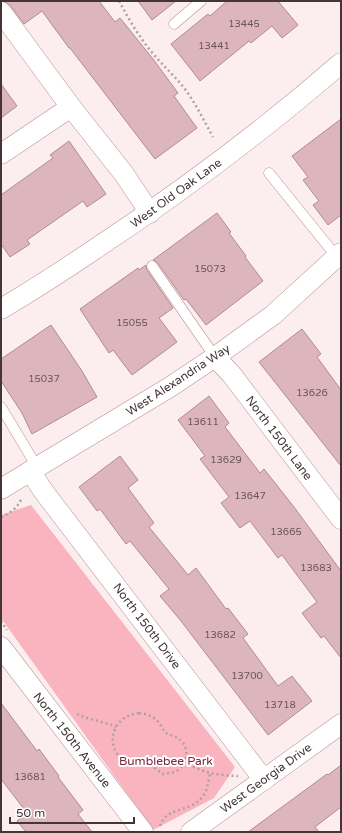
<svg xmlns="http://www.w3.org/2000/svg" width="342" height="833" font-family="'Varela Round',sans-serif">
<rect width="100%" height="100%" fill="#fcedef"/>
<!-- green -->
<path fill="#f9b4bf" d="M31 505 235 767 214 798 153 830 1 618V515Z"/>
<!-- building -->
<g fill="#dcb6bc" stroke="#b08c92">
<path d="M3 1H99L115 22 120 18 153 59 178 93 174 96 197 128 155 159 70 48H69L42 11 24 24 10 5Z"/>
<path d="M138 1H176L152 20Z"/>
<path d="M227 1H278L298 25 282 38 272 26 251 43 249 41 200 81 171 44 208 14 210 16Z"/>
<path d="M1 84 17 106 1 118Z"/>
<path d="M341 119V215L328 225 313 205 319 201 303 180 308 177 292 156Z"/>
<path d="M69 141 106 194 87 207 83 201 27 240 30 244 10 257 1 244V195L53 158 50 155Z"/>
<path d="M217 213 231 232 229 233 246 256 245 257 263 281 206 325 186 299 184 300 157 262 153 260Z"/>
<path d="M146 265 147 270 173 308 159 318 177 342 132 375 113 350 109 353 80 309 138 268 139 270Z"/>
<path d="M51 325 82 371 97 397 32 434 22 413 1 381V359Z"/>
<path d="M302 329 321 354 317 357 341 390V466L259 362Z"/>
<path d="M209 396 229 423 225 427 260 473 264 469 294 507 341 571V658L324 636 321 638 302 613 317 602 282 555 278 558 250 521 240 528 221 503 229 497 200 459 205 456 178 420Z"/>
<path d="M120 456 138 480 128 488 154 523 149 527 188 575 196 568 226 609 228 608 248 634 243 638 278 686 292 676 312 701 268 735 181 621 160 596 169 589 130 541 126 544 100 509 97 511 79 487Z"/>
<path d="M1 703 37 751 39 749 59 776 58 777 83 810 78 814 92 832H26L17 821 27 813 1 779Z"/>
<path d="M341 765V807L315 827 319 832H248L327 774 328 775Z"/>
</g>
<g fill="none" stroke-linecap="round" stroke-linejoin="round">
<defs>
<g id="lane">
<path d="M174 24 201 1"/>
<path d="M269 173 336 256"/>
<path d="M152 266 215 357"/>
<path d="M1 407 37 467"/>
</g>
<g id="street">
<path d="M1 12 71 107 124 174 150 213"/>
<path d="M1 154 71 107"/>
<path d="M1 309C33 290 64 270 95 249 181 192 263 131 341 63"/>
<path d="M215 357 232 375 341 519"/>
<path d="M30 471 44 492 264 780"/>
<path d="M1 489 170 387 215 357 273 315 341 253"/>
<path d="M1 647 143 832"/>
<path d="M191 832 341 724"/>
</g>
</defs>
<!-- lane casing -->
<use href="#lane" stroke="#b79399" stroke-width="11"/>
<!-- street casing -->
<use href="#street" stroke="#b79399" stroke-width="21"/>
<!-- path -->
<g stroke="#afa0a2" stroke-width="2.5" stroke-dasharray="2 3" stroke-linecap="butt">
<path d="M119 1C128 18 138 35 150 50 161 64 174 75 185 89 196 104 204 121 213 137"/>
<path d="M1 517C11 513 17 508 22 498"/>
<path d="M1 621 7 630"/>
<path d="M139 713C148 714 155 717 160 724 162 727 163 730 165 732 169 736 177 735 183 743 190 752 185 767 175 772 171 773 167 773 163 774L153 767 150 762C109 777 97 718 139 713Z"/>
<path d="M77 714C89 720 103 721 116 727"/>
<path d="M184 762C204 773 215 775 238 776"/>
<path d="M160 826C166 806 191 813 202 797 208 791 208 782 210 774"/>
</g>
<!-- lane -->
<use href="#lane" stroke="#fff" stroke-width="10"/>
<!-- street -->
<use href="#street" stroke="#fff" stroke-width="20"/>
</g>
<g text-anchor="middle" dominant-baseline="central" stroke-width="4" stroke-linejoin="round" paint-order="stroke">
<!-- number labels -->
<g font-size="10" fill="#6a5558">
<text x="244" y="24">13445</text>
<text x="214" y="46">13441</text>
<text x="210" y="269">15073</text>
<text x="132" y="323">15055</text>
<text x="44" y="379">15037</text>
<text x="312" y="393">13626</text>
<text x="203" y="422">13611</text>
<text x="226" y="460">13629</text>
<text x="250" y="496">13647</text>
<text x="286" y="532">13665</text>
<text x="316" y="568">13683</text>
<text x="220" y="635">13682</text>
<text x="247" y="676">13700</text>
<text x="280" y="705">13718</text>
<text x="30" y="777">13681</text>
</g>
<!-- street labels -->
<g font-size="12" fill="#443537" stroke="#fff">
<text transform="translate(176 193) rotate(-36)">West Old Oak Lane</text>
<text transform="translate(178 380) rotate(-33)">West Alexandria Way</text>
<text transform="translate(279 438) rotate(53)">North 150th Lane</text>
<text transform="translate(147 626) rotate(53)">North 150th Drive</text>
<text transform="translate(72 740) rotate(52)">North 150th Avenue</text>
<text transform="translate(266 778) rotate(-36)">West Georgia Drive</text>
</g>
<!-- park labels -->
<g font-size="12" fill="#80213d" stroke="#fff">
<text x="166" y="761">Bumblebee Park</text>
</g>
</g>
<!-- border -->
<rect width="342" height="833" fill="none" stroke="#443537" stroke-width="4"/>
<!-- scale -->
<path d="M10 817v6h124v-6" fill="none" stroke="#443537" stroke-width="2"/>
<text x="16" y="817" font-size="12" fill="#443537" stroke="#ffffff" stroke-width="3" paint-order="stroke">50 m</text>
</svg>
